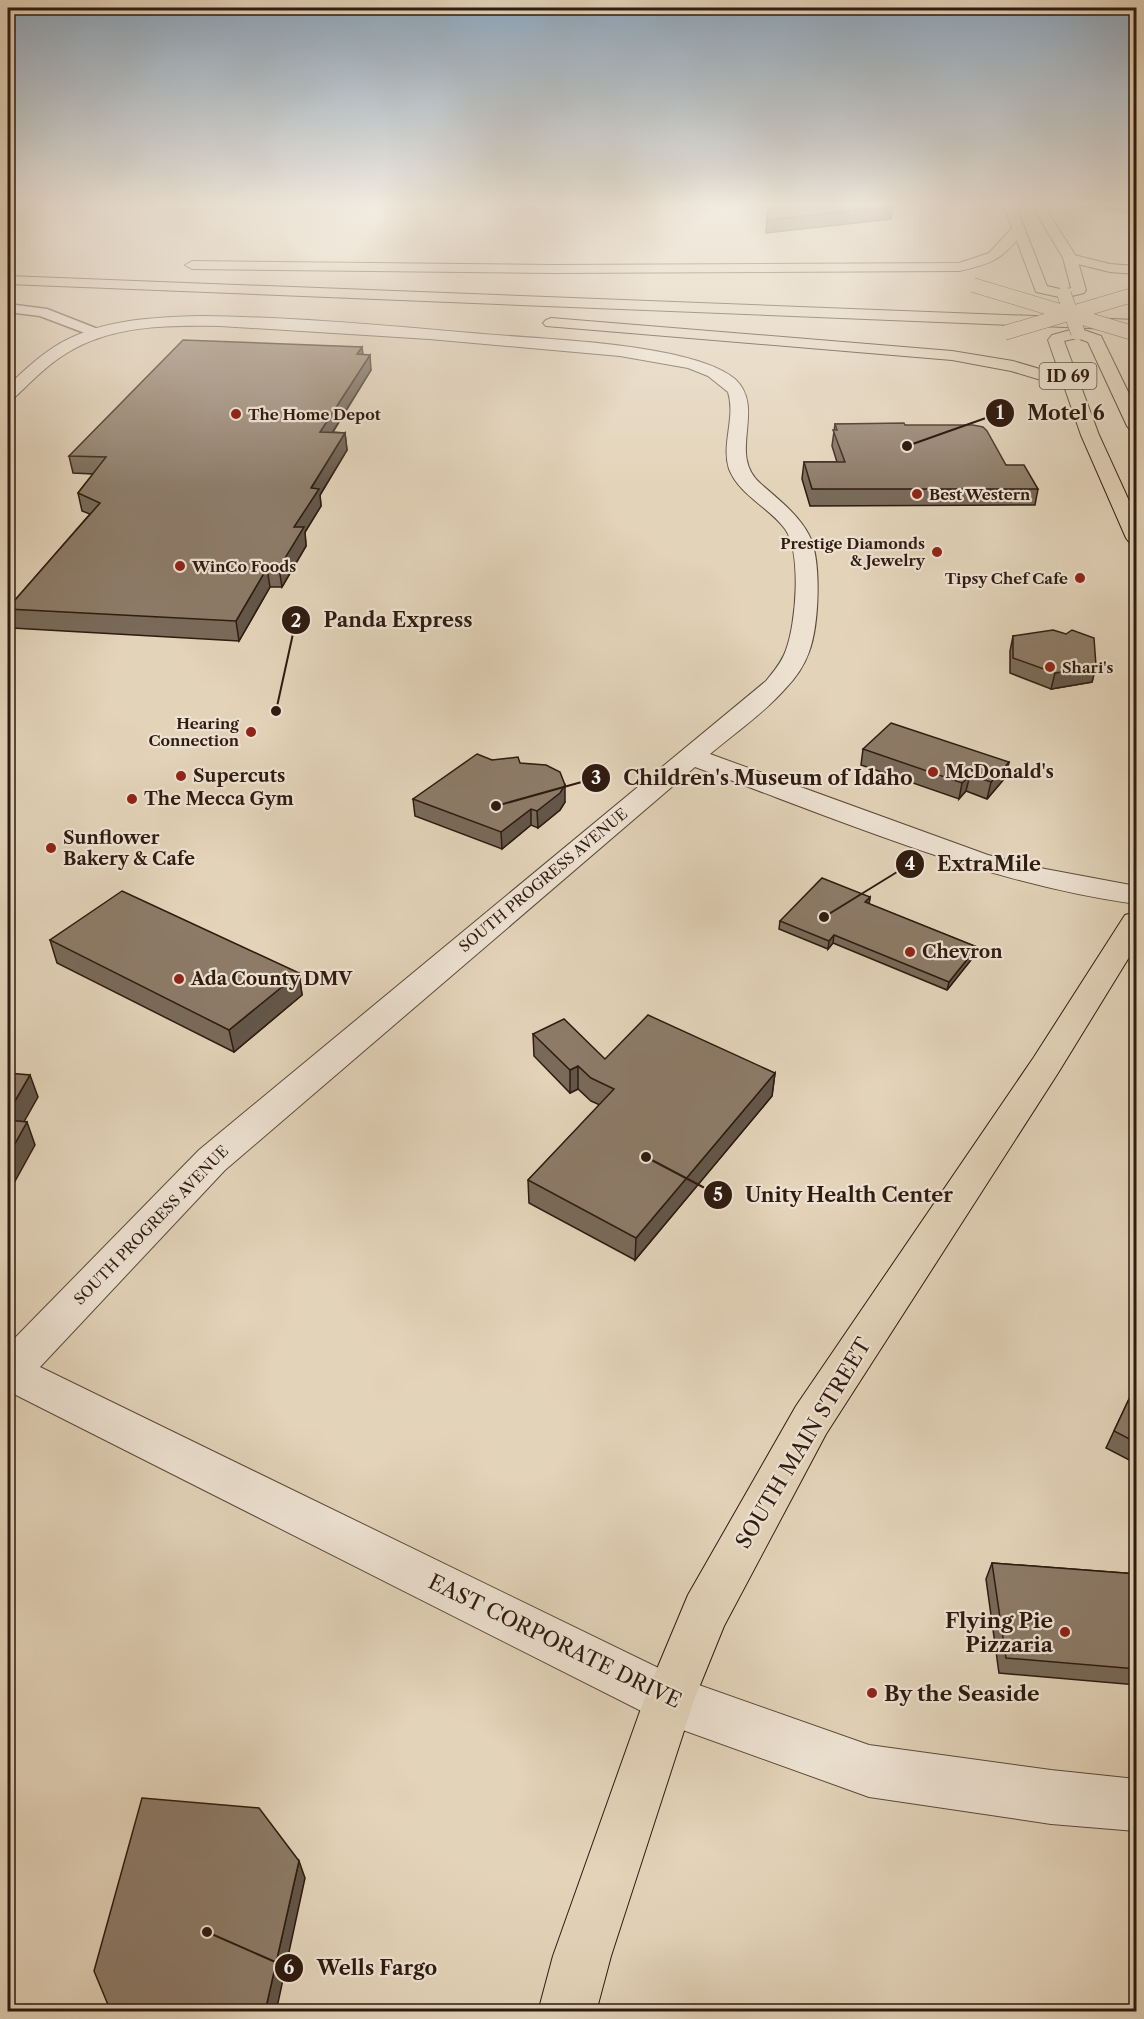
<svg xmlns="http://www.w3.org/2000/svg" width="1144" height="2019" font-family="'Libre Caslon Text',serif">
<rect width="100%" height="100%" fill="#e3d3b9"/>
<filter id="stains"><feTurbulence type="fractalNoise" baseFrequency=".00333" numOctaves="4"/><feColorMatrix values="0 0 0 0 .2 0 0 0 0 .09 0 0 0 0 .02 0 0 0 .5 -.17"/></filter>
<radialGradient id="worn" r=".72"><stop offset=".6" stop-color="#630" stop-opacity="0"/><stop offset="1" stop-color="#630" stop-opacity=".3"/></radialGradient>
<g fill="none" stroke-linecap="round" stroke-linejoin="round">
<!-- stream -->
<path stroke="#766453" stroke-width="4" d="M1074 204 1136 213"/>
<defs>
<g id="minor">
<path d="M452 204H464L465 206 460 209Z"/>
<path d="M8 304 47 309 103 331 105 334 98 338 40 316 8 312Z"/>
</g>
<path id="tertiary" d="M201 316C295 317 390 326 483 334 545 339 610 341 671 354 692 359 718 365 735 379 767 409 726 454 761 484 778 499 798 514 809 535 822 559 819 626 809 652 804 666 795 679 785 689 764 713 735 733 710 754L988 855 1040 868 1136 886V904C983 883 840 820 695 767L225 1170 40 1367 679 1678 869 1745 1051 1770 1136 1779V1831L1051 1824 869 1797 669 1725 8 1391V1345L199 1150 766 681C774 671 782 662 786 650 796 624 802 553 785 529 770 508 739 495 729 469 721 444 736 418 728 392L708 376 688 368 620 356 429 339 220 326C169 325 112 325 67 353 47 365 31 382 14 398L8 399V386C22 372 37 358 54 347 96 320 152 317 201 316Z"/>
<g id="primary">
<path d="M1003 204H1015L1047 286 1064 290 1071 288 1063 258 1031 204H1043L1077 258 1086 290 1084 293 1064 298 1036 292Z"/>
<path d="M1078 328 1101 336 1136 408V431L1130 430 1127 426 1088 342 1077 338 1064 341 1099 435 1136 516V544L1129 542 1126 538 1081 435 1048 340 1052 335Z"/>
<path d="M1136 912V946L1058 1073 826 1434 724 1626 694 1700 611 1956 596 2012H538L553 1956 644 1700 688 1595 796 1406 1034 1057 1125 915Z"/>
</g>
<g id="motorway">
<path d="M1019 225 1025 229C1005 258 993 264 959 271L553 273 192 269 185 265 192 261 553 265 959 263 989 253 1014 226Z"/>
<path d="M1070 254 1110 264 1136 266V274L1110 272 1065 261 1063 258 1065 255Z"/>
<path d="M8 276 1136 320V330L8 284Z"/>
<path d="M551 318 952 351 1013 361 1077 380 1079 384 1077 388 1071 389 1011 371 952 360 546 326 543 323 546 320Z"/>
</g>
</defs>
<!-- minor casing -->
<use href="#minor" stroke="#5c493a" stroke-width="3"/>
<!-- tertiary casing -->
<use href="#tertiary" stroke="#5c493a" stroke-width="2"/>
<!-- primary casing -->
<use href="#primary" stroke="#2f1b10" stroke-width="2"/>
<!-- motorway casing -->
<use href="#motorway" stroke="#2f1b10" stroke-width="2"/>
<!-- minor -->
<use href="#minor" fill="#ede2d2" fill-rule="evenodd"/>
<!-- tertiary -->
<use href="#tertiary" fill="#ede2d2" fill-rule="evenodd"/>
<!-- primary -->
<use href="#primary" fill="#e3d3b9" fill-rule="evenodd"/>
<!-- motorway -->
<use href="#motorway" fill="#e3d3b9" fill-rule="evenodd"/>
<defs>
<path id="primary-bridge" d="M1064 294 1078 333"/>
<g id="motorway-bridge">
<path d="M973 285 1136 334"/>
<path d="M1004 333 1136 294"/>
</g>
</defs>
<!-- primary-bridge casing -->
<use href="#primary-bridge" stroke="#2f1b10" stroke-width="15" stroke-linecap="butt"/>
<!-- motorway-bridge casing -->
<use href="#motorway-bridge" stroke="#2f1b10" stroke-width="15" stroke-linecap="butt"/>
<!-- primary-bridge -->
<use href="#primary-bridge" stroke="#e3d3b9" stroke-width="14"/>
<!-- motorway-bridge -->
<use href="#motorway-bridge" stroke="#e3d3b9" stroke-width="14"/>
</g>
<!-- wall -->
<g fill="#796a59" stroke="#2f1b10" stroke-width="1.5">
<path d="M363 354 371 370 333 432 345 433 347 450 320 495 321 506 305 532 306 546 282 587H270L239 641 12 628 8 613V608L90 514 82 511 78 493 93 474 73 473 69 456Z"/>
<path d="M835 424 905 425 1006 465 1038 489 1035 505 810 506 802 479 804 462H837L832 446Z"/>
<path d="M1013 636 1096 666 1092 682 1051 689 1010 673V651Z"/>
<path d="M863 749 1009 762 1005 778 987 799 966 791 959 799 861 765Z"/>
<path d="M492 760 520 763 565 802 560 810 538 828 531 825 502 849 415 816 413 799Z"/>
<path d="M870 897 869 904 977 947 975 955 947 990 833 943 828 949 779 929 780 921Z"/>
<path d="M50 940 299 973 302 995 234 1052 57 963Z"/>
<path d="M533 1034 605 1059 775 1073 772 1096 635 1260 529 1203 528 1180 600 1105 591 1101 578 1089 570 1093 534 1056Z"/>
<path d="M1137 1382V1464L1106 1448Z"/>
<path d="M992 1563 1137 1574V1685L999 1673 986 1579Z"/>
</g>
<!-- shaded-wall -->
<g fill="#635649" stroke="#2f1b10" stroke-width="1.5">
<path d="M893 206 891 219 766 233 767 220Z"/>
<path d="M362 347 364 362 357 354Z"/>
<path d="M370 355 371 370 322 449 320 432Z"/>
<path d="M345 433 347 450 320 495 321 506 305 532 306 546 282 587 279 568 294 527 311 488Z"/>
<path d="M267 568 270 587 239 641 236 621Z"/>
<path d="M1096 666 1092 682 1051 689 1055 673Z"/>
<path d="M1009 762 1005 778 987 799 991 782Z"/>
<path d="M970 775 966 791 959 799 962 783Z"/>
<path d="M565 785V802L560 810 538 828 537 811Z"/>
<path d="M531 809V825L502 849 501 832Z"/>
<path d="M870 897 869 905 865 902Z"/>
<path d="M834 935 833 943 828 949 829 941Z"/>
<path d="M977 947 975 955 947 990 949 982Z"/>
<path d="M299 973 302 995 234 1052 229 1030Z"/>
<path d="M578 1066V1089L570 1093V1070Z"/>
<path d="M775 1073 772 1096 635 1260 636 1238Z"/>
<path d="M30 1075 38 1097 12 1143 8 1131V1113Z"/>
<path d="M27 1122 35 1145 8 1194V1156Z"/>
<path d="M299 1861 305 1878 276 2012H265Z"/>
</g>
<!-- building -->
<g fill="#8d7b68" stroke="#2f1b10" stroke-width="1.5">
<path d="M768 204H892L893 206 767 220Z"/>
<path d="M183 340 362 347 357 354 370 355 320 432 345 433 311 488 319 489 294 527H304L279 568H267L236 621 8 609V608L100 503 78 493 106 457 69 456Z"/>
<path d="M904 423 905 425H973L983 427 987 431 1006 465H1024L1038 489H812L804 462H845L833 430H837L835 424Z"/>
<path d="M1053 630 1066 634 1072 630 1094 638 1096 666 1055 673 1013 658V636Z"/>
<path d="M891 723 1009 762 991 782 970 775 962 783 863 749Z"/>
<path d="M477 754 492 760 518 757 520 763 546 765 560 772 565 785 560 793 537 811 531 809 501 832 413 799Z"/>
<path d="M822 878 870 897 865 902 977 947 949 982 834 935 829 941 780 921Z"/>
<path d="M122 891 299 973 229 1030 50 940Z"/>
<path d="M648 1015 775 1073 636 1238 528 1180 614 1089 591 1078 578 1066 570 1070 533 1034 564 1019 605 1059Z"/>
<path d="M8 1073 30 1075 8 1113Z"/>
<path d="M8 1120 27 1122 8 1156Z"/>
<path d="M1137 1382V1443L1114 1431Z"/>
<path d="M992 1563 1137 1574V1669L1006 1658Z"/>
<path d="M142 1798 259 1808 299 1861 265 2012H111L94 1971Z"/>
</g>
<!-- sky -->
<linearGradient id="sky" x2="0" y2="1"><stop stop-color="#8da7be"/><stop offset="0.42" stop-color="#f2ebe0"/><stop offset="1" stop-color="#f2ebe0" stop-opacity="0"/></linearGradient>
<rect width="1144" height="487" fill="url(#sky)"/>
<!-- markers -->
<g fill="#8f2418" stroke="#ede2d2" stroke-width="2">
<circle cx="236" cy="414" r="6"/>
<circle cx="917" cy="494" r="6"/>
<circle cx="937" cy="552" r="6"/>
<circle cx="180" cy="566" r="6"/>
<circle cx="1080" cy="578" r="6"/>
<circle cx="1050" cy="667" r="6"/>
<circle cx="251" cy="732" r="6"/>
<circle cx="933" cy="772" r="6"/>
<circle cx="181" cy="776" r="6"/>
<circle cx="132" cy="799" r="6"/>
<circle cx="51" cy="848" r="6"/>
<circle cx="910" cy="952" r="6"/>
<circle cx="179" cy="979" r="6"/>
<circle cx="1065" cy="1632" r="6"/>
<circle cx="872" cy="1693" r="6"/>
</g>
<g text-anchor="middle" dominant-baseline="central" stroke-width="4.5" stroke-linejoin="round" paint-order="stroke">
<!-- far-poi labels -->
<g font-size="15" font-weight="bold" fill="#2f1b10" stroke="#ede2d2" text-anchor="start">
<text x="248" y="414">The Home Depot</text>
<text x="929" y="494">Best Western</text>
<text x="925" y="543" text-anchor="end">Prestige Diamonds<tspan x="925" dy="17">&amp; Jewelry</tspan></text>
<text x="192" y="566">WinCo Foods</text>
<text x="1068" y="578" text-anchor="end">Tipsy Chef Cafe</text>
<text x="1062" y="667">Shari's</text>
<text x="239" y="723" text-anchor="end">Hearing<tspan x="239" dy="17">Connection</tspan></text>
</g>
<!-- far-street labels -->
<g font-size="15" fill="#2f1b10" stroke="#ede2d2">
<text transform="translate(543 880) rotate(-40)">SOUTH PROGRESS AVENUE</text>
<text transform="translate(151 1225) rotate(-46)">SOUTH PROGRESS AVENUE</text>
</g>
<!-- shield labels -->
<rect fill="#ede2d2" stroke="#68574a" stroke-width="1.5" x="1039.5" y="363" width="57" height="26" rx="4.5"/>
<g font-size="16" font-weight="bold" fill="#2f1b10">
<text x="1068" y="376">ID 69</text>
</g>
<!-- poi labels -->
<g font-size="18" font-weight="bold" fill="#2f1b10" stroke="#ede2d2" text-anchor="start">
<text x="945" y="772">McDonald's</text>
<text x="193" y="776">Supercuts</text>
<text x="144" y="799">The Mecca Gym</text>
<text x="63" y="838">Sunflower<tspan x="63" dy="21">Bakery &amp; Cafe</tspan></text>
<text x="922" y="952">Chevron</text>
<text x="191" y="979">Ada County DMV</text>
</g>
<!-- near-street labels -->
<g font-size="21" fill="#2f1b10" stroke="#ede2d2">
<text transform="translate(803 1443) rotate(-59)">SOUTH MAIN STREET</text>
<text transform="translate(555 1641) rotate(26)">EAST CORPORATE DRIVE</text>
</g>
<!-- near-poi labels -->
<g font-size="21" font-weight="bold" fill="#2f1b10" stroke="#ede2d2" text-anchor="end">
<text x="1053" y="1620">Flying Pie<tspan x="1053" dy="24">Pizzaria</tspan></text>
<text x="884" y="1693" text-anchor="start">By the Seaside</text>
</g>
</g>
<!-- callouts -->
<path fill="none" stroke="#2f1b10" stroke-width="2" d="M907 446L1000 413M276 711L296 620M496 806L596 778M824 917L910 864M646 1157L718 1195M207 1932L289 1968"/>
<g fill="#2f1b10" stroke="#ede2d2" stroke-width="2">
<circle cx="907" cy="446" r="6"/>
<circle cx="276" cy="711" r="6"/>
<circle cx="496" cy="806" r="6"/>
<circle cx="824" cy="917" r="6"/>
<circle cx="646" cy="1157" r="6"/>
<circle cx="207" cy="1932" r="6"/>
<circle cx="1000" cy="413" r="15"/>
<circle cx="296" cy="620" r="15"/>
<circle cx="596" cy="778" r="15"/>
<circle cx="910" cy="864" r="15"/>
<circle cx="718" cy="1195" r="15"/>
<circle cx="289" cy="1968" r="15"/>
</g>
<g font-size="18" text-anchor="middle" font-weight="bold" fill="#fff">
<text x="1000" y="419">1</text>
<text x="296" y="627">2</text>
<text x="596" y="784">3</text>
<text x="910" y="870">4</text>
<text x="718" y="1201">5</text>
<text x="289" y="1974">6</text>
</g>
<g font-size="20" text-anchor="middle" font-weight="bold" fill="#2f1b10" stroke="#ede2d2" stroke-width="4.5" stroke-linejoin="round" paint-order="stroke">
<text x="1066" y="420">Motel 6</text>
<text x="398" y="627">Panda Express</text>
<text x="768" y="785">Children's Museum of Idaho</text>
<text x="989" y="871">ExtraMile</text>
<text x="849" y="1202">Unity Health Center</text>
<text x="377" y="1975">Wells Fargo</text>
</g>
<!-- margin -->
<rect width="1144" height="2019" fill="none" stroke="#e3d3b9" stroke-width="30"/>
<rect x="9" y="9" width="1126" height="2001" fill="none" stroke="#2f1b10" stroke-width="3"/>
<rect x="15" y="15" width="1114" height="1989" fill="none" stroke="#2f1b10" stroke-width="1.5"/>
<rect width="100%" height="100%" filter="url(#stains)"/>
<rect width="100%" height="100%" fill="url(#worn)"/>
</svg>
